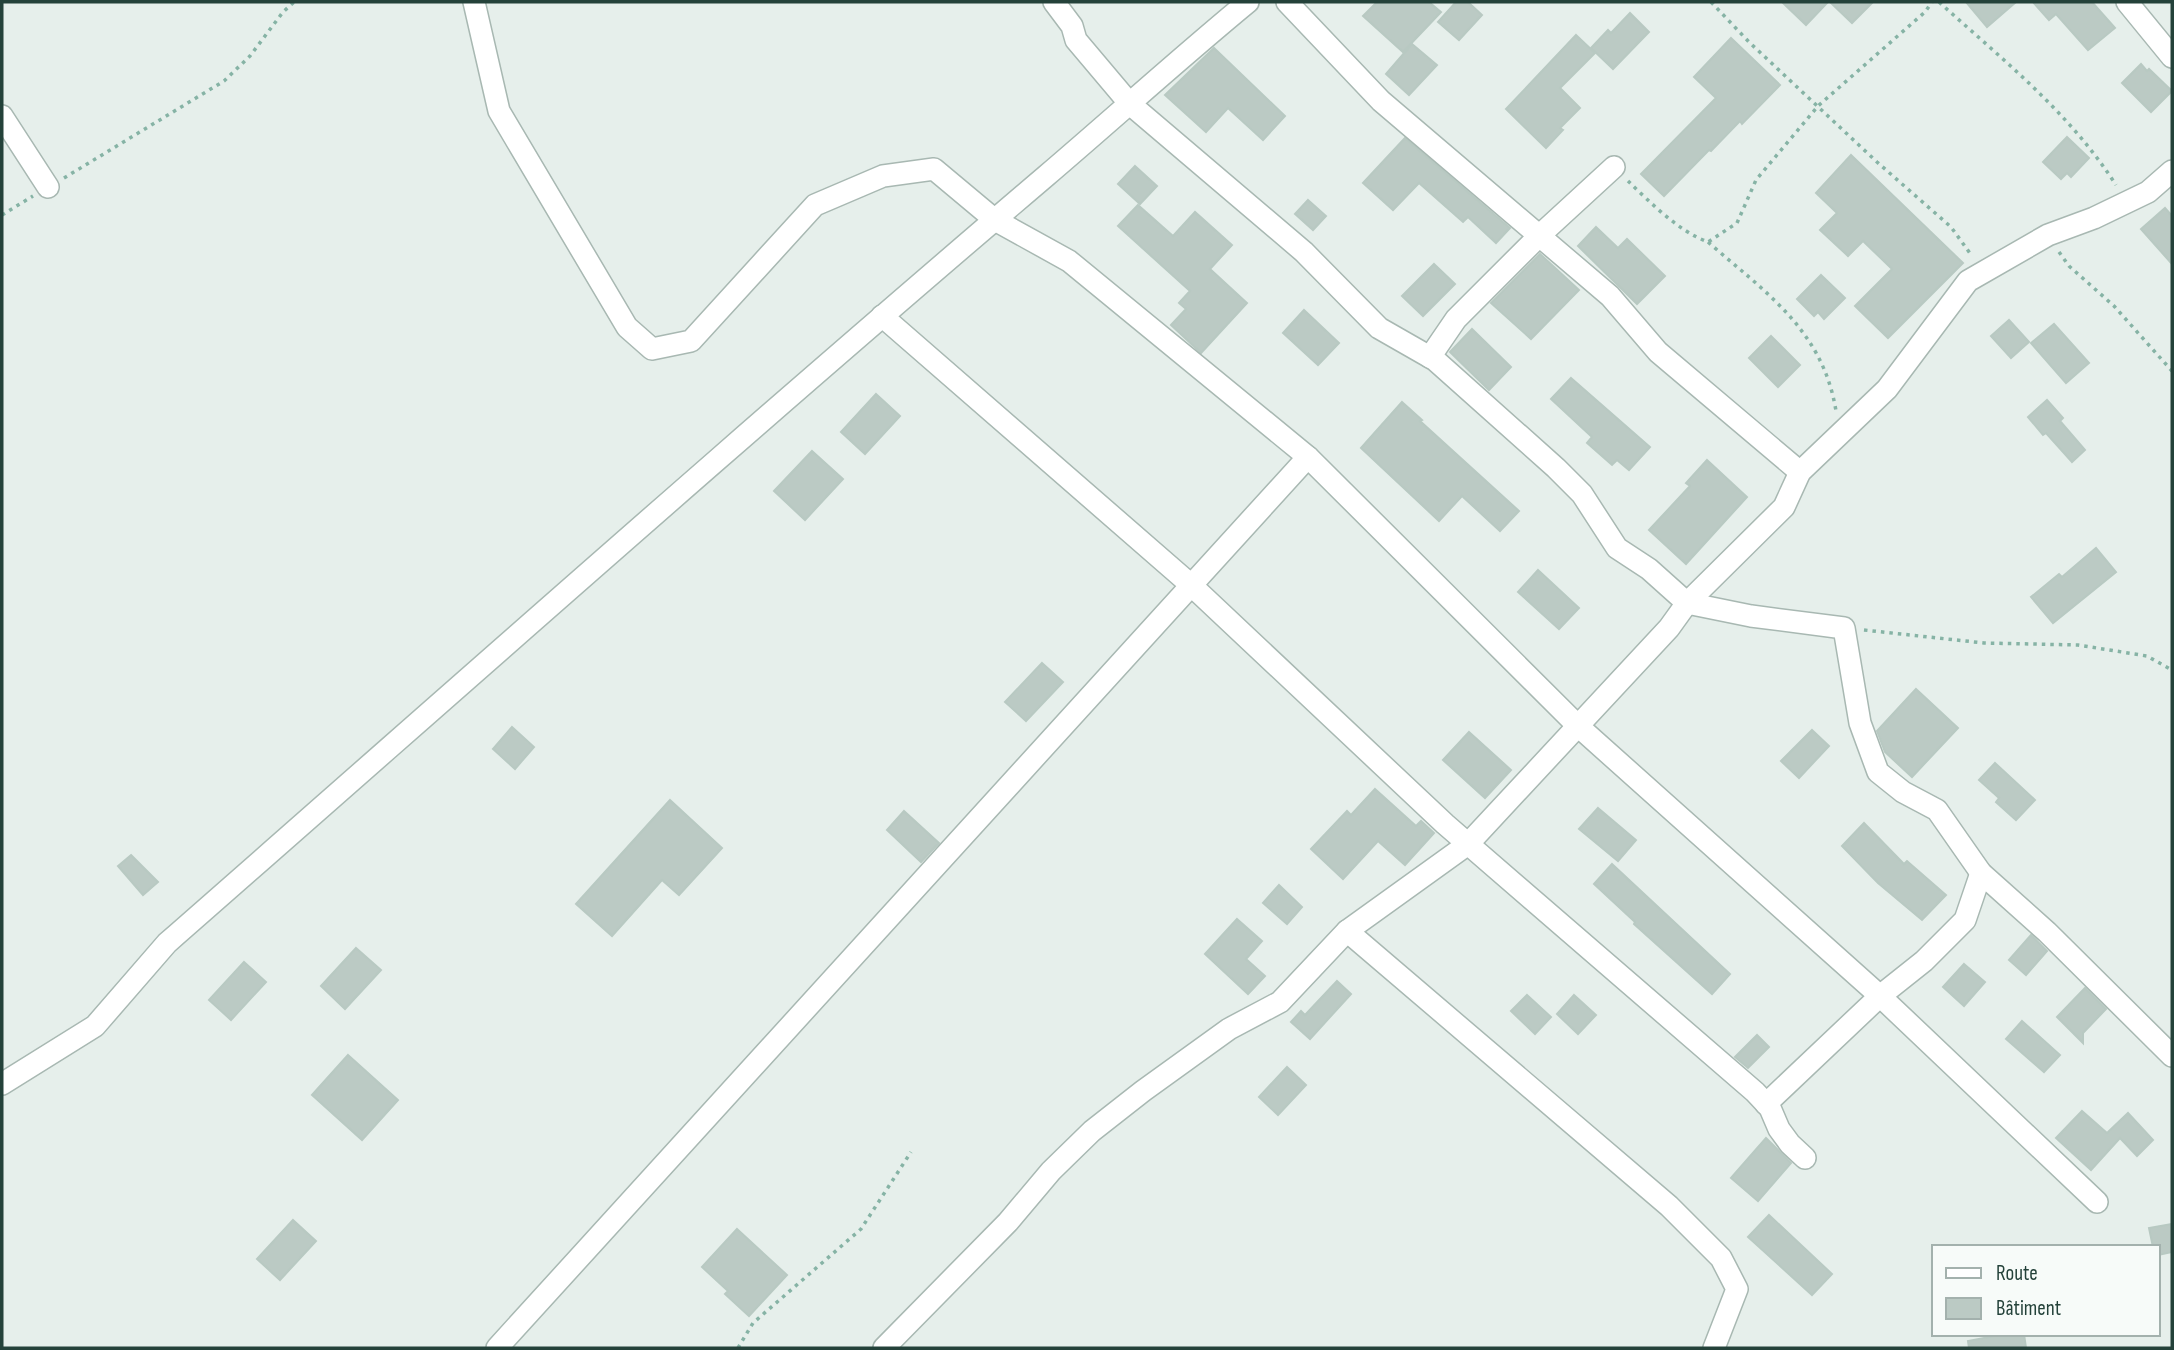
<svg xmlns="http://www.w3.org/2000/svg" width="2174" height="1350" font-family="'Sofia Sans Condensed',sans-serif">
<rect width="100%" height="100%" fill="#e6efeb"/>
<!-- building -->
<g fill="#bbcac4" stroke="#b8c9c2" stroke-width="2">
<path d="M1377 2H1429L1441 12 1403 52 1363 16Z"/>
<path d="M1456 2H1468L1482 15 1459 40 1438 22Z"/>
<path d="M1782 2H1828L1806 25Z"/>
<path d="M1830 2H1873L1852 23Z"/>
<path d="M1966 2H2016L1987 27Z"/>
<path d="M2033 2H2092L2115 28 2088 50 2056 14 2049 20Z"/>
<path d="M1630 13 1649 32 1613 69 1591 48 1608 30 1611 33Z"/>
<path d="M1576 35 1595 53 1560 88 1580 108 1560 128 1563 130 1546 148 1506 109Z"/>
<path d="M1731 38 1780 85 1742 124 1740 121 1711 151 1709 150 1664 196 1641 174 1716 98 1694 77Z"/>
<path d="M1412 44 1437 65 1409 95 1386 74Z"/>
<path d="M1214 48 1285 116 1263 140 1228 108 1206 132 1165 95Z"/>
<path d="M2141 64 2147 71 2149 69 2172 91 2151 112 2122 83Z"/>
<path d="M2067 137 2089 158 2071 177 2067 173 2061 179 2043 162Z"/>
<path d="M1405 138 1510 228 1496 243 1468 217 1463 222 1419 183 1393 210 1363 183Z"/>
<path d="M1851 155 1963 263 1888 338 1855 306 1892 269 1863 241 1848 256 1820 230 1837 213 1816 193Z"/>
<path d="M1135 166 1157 186 1140 204 1118 184Z"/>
<path d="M1308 200 1326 216 1313 230 1295 214Z"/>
<path d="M1138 205 1173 236 1195 212 1232 245 1210 269 1247 303 1201 353 1171 325 1186 309 1179 303 1190 291 1118 226Z"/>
<path d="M2165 208 2172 216V264L2141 229Z"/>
<path d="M1596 227 1618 248 1627 239 1665 276 1637 304 1578 246Z"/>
<path d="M1540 254 1579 290 1531 339 1491 303Z"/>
<path d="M1434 264 1455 284 1423 316 1402 296Z"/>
<path d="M1821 275 1845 298 1824 319 1818 312 1814 316 1797 299Z"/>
<path d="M1304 310 1339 343 1318 365 1283 333Z"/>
<path d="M2009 320 2029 342 2011 358 1991 336Z"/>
<path d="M2054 324 2089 363 2066 383 2031 343Z"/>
<path d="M1472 329 1511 367 1489 390 1450 352Z"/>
<path d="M1771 336 1800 365 1778 387 1749 358Z"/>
<path d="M1571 378 1650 447 1629 470 1617 460 1612 465 1587 443 1592 437 1551 399Z"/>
<path d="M876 394 900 416 865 454 841 432Z"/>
<path d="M2047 400 2063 418 2060 421 2085 450 2072 462 2046 433 2043 435 2028 417Z"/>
<path d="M1402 402 1422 420 1420 421 1519 511 1500 531 1462 496 1439 521 1361 448Z"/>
<path d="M812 451 843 479 805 520 774 491Z"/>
<path d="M1707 460 1747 497 1686 564 1649 530 1690 486 1686 483Z"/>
<path d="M2096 548 2116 572 2053 623 2031 597 2059 574 2062 577Z"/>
<path d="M1538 570 1579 608 1559 629 1518 592Z"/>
<path d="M1042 663 1063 682 1026 721 1005 702Z"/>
<path d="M1916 689 1958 728 1912 777 1885 752 1877 731Z"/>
<path d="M512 727 534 747 515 769 493 749Z"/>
<path d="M1812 730 1829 746 1799 778 1781 761Z"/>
<path d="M1469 732 1511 770 1485 798 1443 760Z"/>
<path d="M1995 763 2035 800 2016 820 1996 802 1999 798 1979 780Z"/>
<path d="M1375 789 1416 826 1421 821 1434 833 1405 865 1378 841 1343 879 1311 849 1347 811 1351 815Z"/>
<path d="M670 800 722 848 679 895 662 880 612 936 576 904Z"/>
<path d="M1598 808 1636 840 1618 861 1579 829Z"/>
<path d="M904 811 939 843 921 862 887 830Z"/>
<path d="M1864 823 1904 864 1907 861 1946 895 1922 920 1878 883 1842 846Z"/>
<path d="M131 855 158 882 143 895 118 866Z"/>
<path d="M1612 864 1730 974 1712 994 1634 924 1635 922 1594 884Z"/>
<path d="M1279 885 1302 907 1287 924 1263 903Z"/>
<path d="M1237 919 1262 941 1246 959 1265 976 1248 994 1205 954Z"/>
<path d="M2031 935 2047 951 2026 975 2009 960Z"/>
<path d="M356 948 381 970 345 1009 321 986Z"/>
<path d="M244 962 266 982 231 1020 209 1000Z"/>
<path d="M1964 964 1985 982 1964 1006 1943 987Z"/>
<path d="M1337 981 1351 994 1310 1039 1291 1022 1301 1011 1305 1015Z"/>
<path d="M2085 988 2106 1009 2083 1033V1043L2057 1017Z"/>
<path d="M1527 995 1551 1017 1535 1034 1511 1011Z"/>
<path d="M1574 995 1596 1015 1578 1034 1557 1014Z"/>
<path d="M2022 1021 2060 1055 2044 1072 2006 1039Z"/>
<path d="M1757 1035 1769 1047 1748 1068 1735 1057Z"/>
<path d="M348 1055 398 1100 362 1140 312 1095Z"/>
<path d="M1287 1067 1306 1085 1278 1115 1259 1097Z"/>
<path d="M2082 1111 2107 1133 2128 1113 2153 1140 2137 1156 2120 1138 2091 1170 2056 1138Z"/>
<path d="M1766 1138 1791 1163 1758 1201 1731 1178Z"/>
<path d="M1769 1215 1832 1274 1812 1295 1748 1237Z"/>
<path d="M293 1220 316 1241 280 1280 257 1259Z"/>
<path d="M2172 1224V1252L2158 1255V1247H2153L2149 1228Z"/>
<path d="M737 1229 787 1275 749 1316 725 1294 728 1291 702 1267Z"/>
<path d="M2005 1334H2024L2026 1348H1969L1968 1341Z"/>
</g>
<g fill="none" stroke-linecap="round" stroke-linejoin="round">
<defs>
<g id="minor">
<path d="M474 2 499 111 627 327 652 349 691 341 815 205 883 176 934 169 995 220 1069 261 1308 457 1578 726 1880 996 2097 1202"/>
<path d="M1054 2 1072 26 1076 40 1130 104 1304 252 1379 328 1435 360 1556 468 1582 494 1617 548 1649 569 1687 603 1751 616 1844 628 1860 723 1878 772 1903 792 1937 810 1981 873 2047 932 2172 1056"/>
<path d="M1287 2 1381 101 1610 296 1658 352 1800 472"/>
<path d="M2127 2 2172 57"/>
<path d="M2 116 48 187"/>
<path d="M882 316 1191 585 1445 824 1755 1092 1770 1108 1779 1129 1790 1144 1805 1158"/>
<path d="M1430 357 1456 319 1540 235 1614 167"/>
<path d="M1347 931 1669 1206 1721 1258 1737 1289 1714 1348"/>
<path d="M2 1084 95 1026 167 943C459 687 750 428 1046 176 1114 118 1180 58 1248 2"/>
<path d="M1766 1104 1880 996 1924 961 1965 920 1981 873"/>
<path d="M497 1348 1308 457"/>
<path d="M884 1348 1008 1222 1051 1171 1092 1131 1143 1091 1229 1029 1280 1002 1347 931 1468 844 1669 628 1687 603 1784 507 1800 472 1887 389 1968 281 2048 235 2094 218 2148 192 2172 171"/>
</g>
</defs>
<!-- minor casing -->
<use href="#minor" stroke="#a8b8b2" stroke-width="24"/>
<!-- path -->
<g stroke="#86b3a5" stroke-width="3.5" stroke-dasharray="3.5 5" stroke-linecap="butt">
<path d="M1711 2 1749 42 1877 162 1951 227 1972 256"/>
<path d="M1939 2C2003 60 2069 112 2116 185"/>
<path d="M64 178 224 81 250 56 283 12 294 2"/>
<path d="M1628 181C1651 203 1678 231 1708 242L1737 223 1756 180 1818 106 1925 12 1932 2"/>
<path d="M2 215 33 196"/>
<path d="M1708 242C1765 292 1823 330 1836 411"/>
<path d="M2059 252 2069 266 2114 306 2172 371"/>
<path d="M1864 630 1984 643 2078 645 2147 656 2172 670"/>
<path d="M738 1348 753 1323 861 1229 911 1152"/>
</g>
<!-- minor -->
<use href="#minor" stroke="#fff" stroke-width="21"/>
</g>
<!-- border -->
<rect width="2174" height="1350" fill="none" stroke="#24423a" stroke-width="7"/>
<!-- legend -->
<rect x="1932" y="1245" width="228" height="91" fill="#f7fbf9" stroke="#a3b1ad" stroke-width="2"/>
<rect x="1946" y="1268" width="35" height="10" fill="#ffffff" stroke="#a3b1ad" stroke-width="2"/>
<text x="1996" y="1280" font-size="21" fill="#24423a">Route</text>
<rect x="1946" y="1298" width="35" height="21" fill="#bbcac4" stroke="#a3b1ad" stroke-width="2"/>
<text x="1996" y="1315" font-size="21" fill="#24423a">Bâtiment</text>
</svg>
